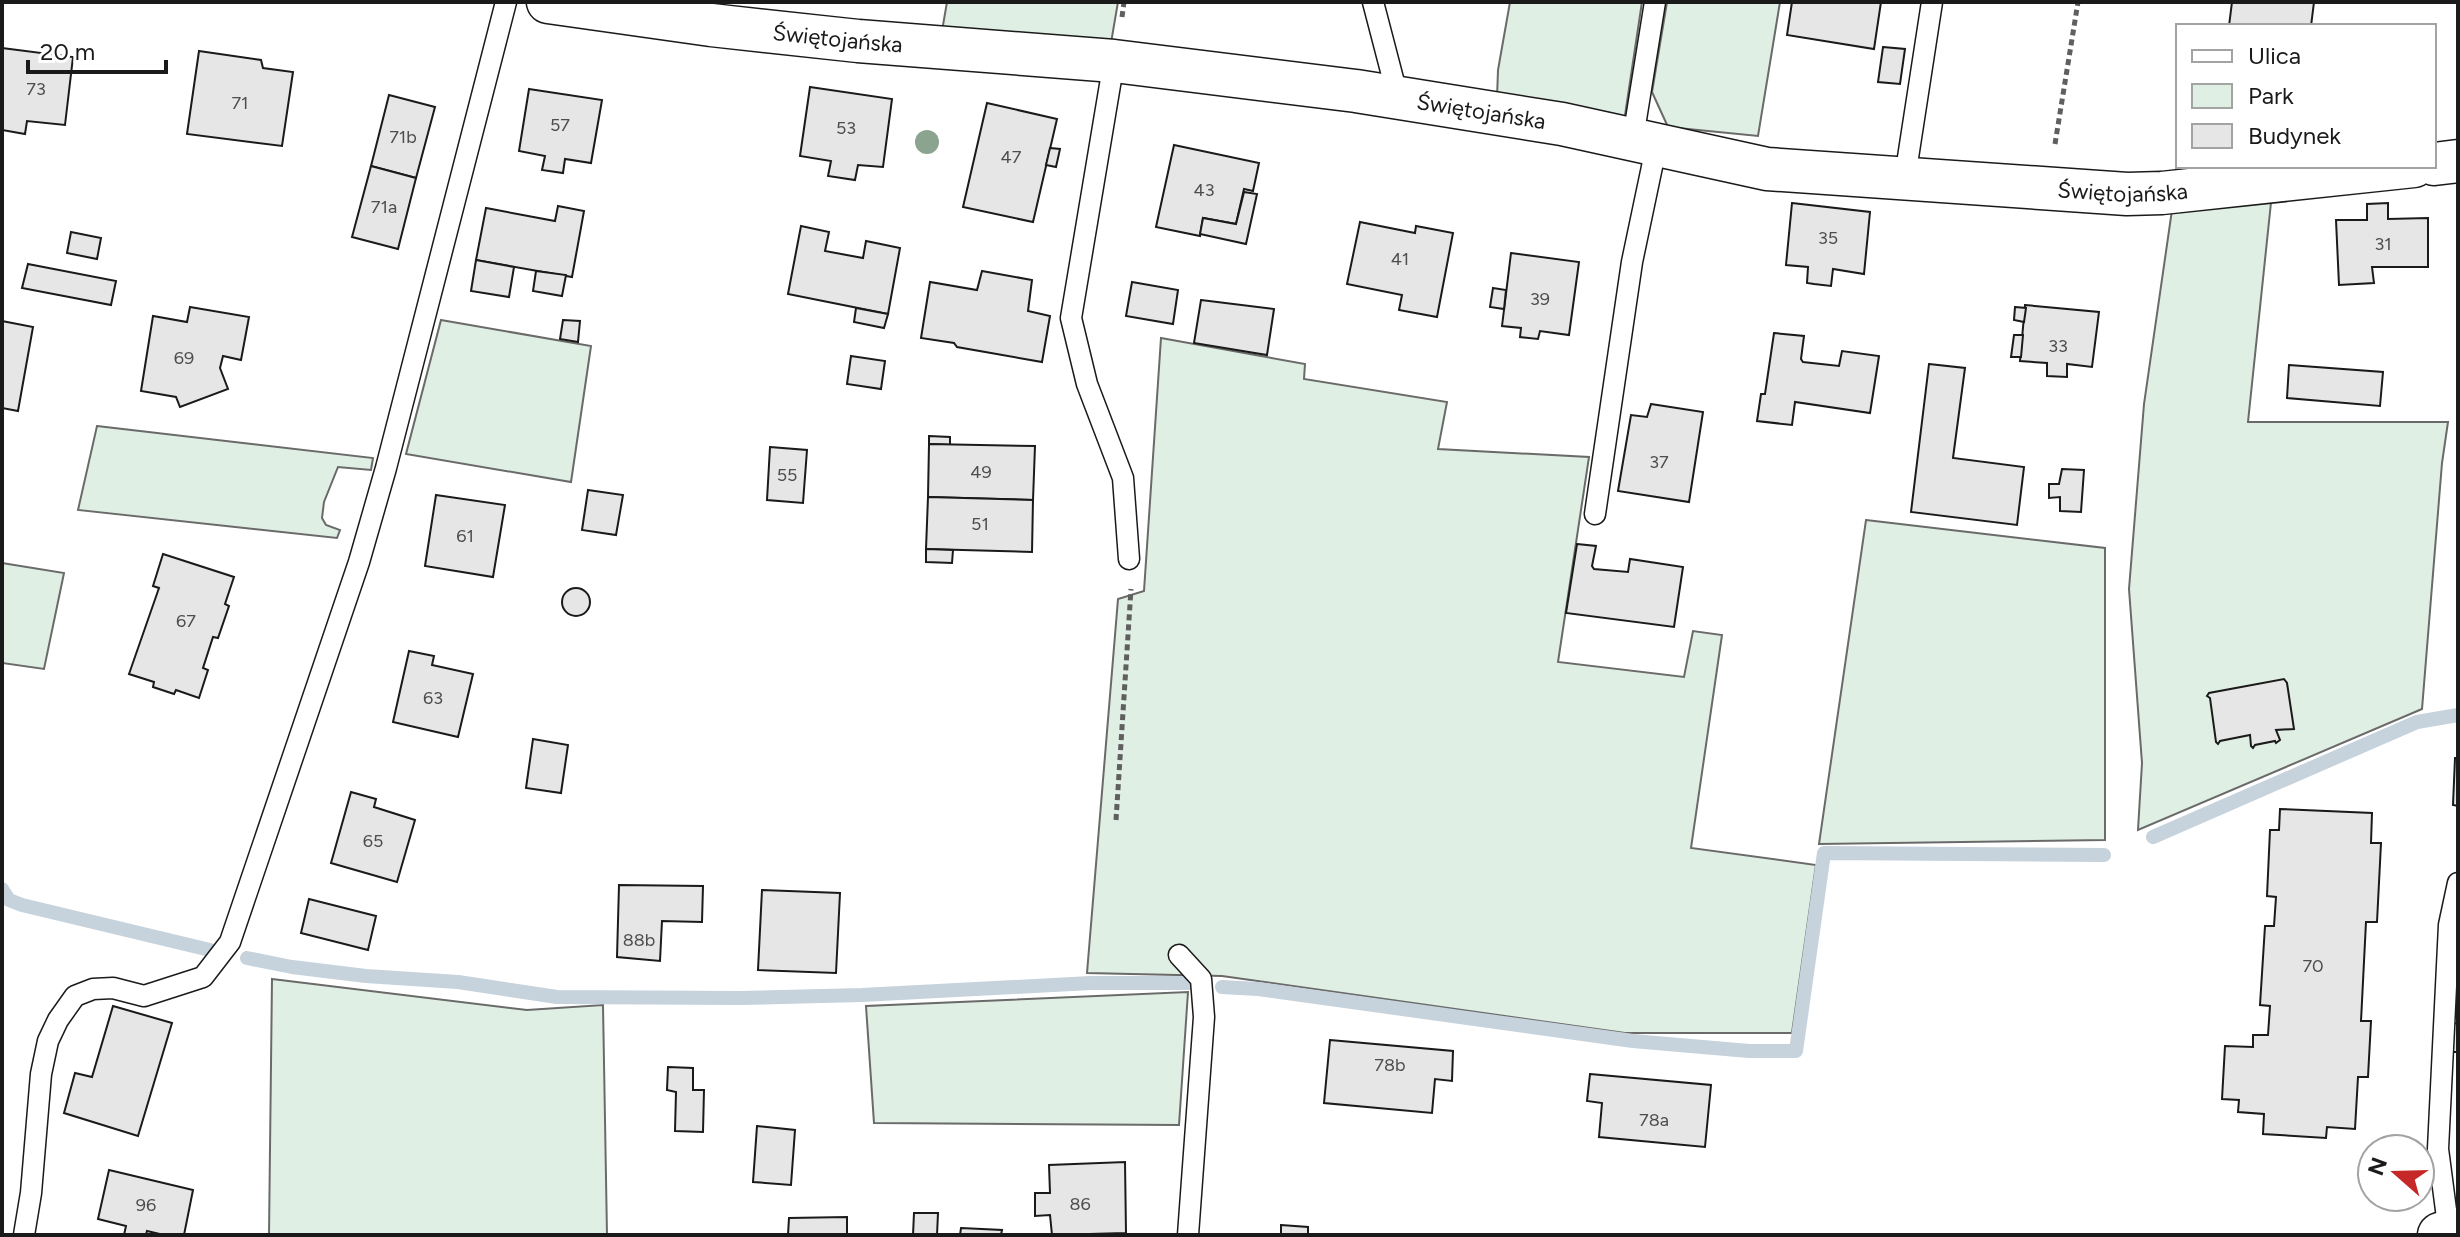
<svg xmlns="http://www.w3.org/2000/svg" width="2460" height="1237" font-family="Figtree,sans-serif">
<rect width="100%" height="100%" fill="#fff"/>
<!-- green -->
<g fill="#e0efe3" stroke="#6a6a6a" stroke-width="2">
<path d="M947 2H1118L1111 43 942 31Z"/>
<path d="M1510 2H1642L1624 122 1497 98 1498 70Z"/>
<path d="M1667 2H1780L1758 136 1668 127 1652 92Z"/>
<path d="M2272 193 2248 422H2448L2442 463 2422 709 2138 830 2142 763 2129 589 2144 404 2173 203Z"/>
<path d="M441 320 591 346 571 482 406 454Z"/>
<path d="M1161 338 1305 364 1304 379 1447 402 1438 449 1589 457 1558 662 1684 677 1693 631 1722 635 1691 848 1816 865 1792 1033H1625L1222 976 1087 973 1118 599 1144 591Z"/>
<path d="M97 426 373 458 371 470 338 467 324 502 322 518 326 525 340 530 337 538 78 510Z"/>
<path d="M1866 520 2105 548V840L1819 844Z"/>
<path d="M2 563 64 573 44 669 2 663Z"/>
<path d="M272 979 527 1010 603 1005 607 1235H269Z"/>
<path d="M1188 992 1179 1125 874 1123 866 1006Z"/>
</g>
<g fill="none" stroke-linecap="round" stroke-linejoin="round">
<!-- stream -->
<g stroke="#c6d2dc" stroke-width="14">
<path d="M2153 837 2417 722 2458 715"/>
<path d="M2 889 9 900 22 905 210 950"/>
<path d="M247 958 292 967 366 976 458 982 557 997 740 998 862 995 1091 983H1189"/>
<path d="M1222 987 1258 989 1633 1041 1749 1051H1796L1824 853 2104 855"/>
</g>
</g>
<!-- building -->
<g fill="#e6e6e6" stroke="#1a1a1a" stroke-width="2">
<path d="M1792 2H1881L1874 49 1787 35Z"/>
<path d="M2232 2H2314L2311 26H2229Z"/>
<path d="M1883 47 1905 49 1900 84 1878 82Z"/>
<path d="M2 48 73 57 65 125 27 121 25 134 2 130Z"/>
<path d="M199 51 261 60 263 68 293 72 282 146 187 134Z"/>
<path d="M810 87 892 99 883 167 858 165 855 180 828 176 831 161 800 156Z"/>
<path d="M529 89 602 100 591 163 565 159 563 173 542 170 545 156 519 151Z"/>
<path d="M389 95 435 107 416 178 371 166Z"/>
<path d="M987 103 1057 119 1033 222 963 207Z"/>
<path d="M1174 145 1259 163 1253 191 1244 189 1236 224 1203 218 1200 236 1156 227Z"/>
<path d="M1050 148 1060 149 1056 167 1046 165Z"/>
<path d="M371 166 416 178 398 249 352 237Z"/>
<path d="M1244 192 1257 194 1246 244 1200 234 1203 218 1236 224Z"/>
<path d="M1792 203 1870 212 1864 274 1833 269 1831 286 1814 284 1807 283 1808 267 1786 265Z"/>
<path d="M2388 203V219L2428 218V267H2372L2374 283 2339 285 2336 220H2367V204Z"/>
<path d="M558 206 584 211 572 277 476 260 486 208 555 221Z"/>
<path d="M1360 222 1415 233 1416 226 1453 233 1437 317 1399 310 1402 295 1347 284Z"/>
<path d="M801 226 829 232 825 251 863 258 866 241 900 248 888 314 788 294Z"/>
<path d="M71 232 101 238 97 259 67 253Z"/>
<path d="M1511 253 1579 262 1569 335 1540 331 1538 339 1520 337 1521 328 1502 326Z"/>
<path d="M476 260 514 267 509 297 471 291Z"/>
<path d="M28 264 116 281 111 305 22 288Z"/>
<path d="M536 271 566 275 562 296 533 291Z"/>
<path d="M982 271 1032 280 1028 311 1050 316 1042 362 957 347 954 343 921 338 930 282 977 290Z"/>
<path d="M1132 282 1178 290 1173 324 1126 316Z"/>
<path d="M1493 288 1506 290 1504 309 1490 307Z"/>
<path d="M1201 300 1274 309 1267 355 1194 343Z"/>
<path d="M2025 305 2099 312 2092 367 2067 364V377L2047 376V363L2020 361Z"/>
<path d="M190 307 249 317 241 360 223 356 220 368 228 389 180 407 176 397 141 391 153 316 187 322Z"/>
<path d="M2015 307 2026 308 2024 322 2014 320Z"/>
<path d="M856 308 888 314 884 328 854 322Z"/>
<path d="M563 320 580 321 578 342 560 339Z"/>
<path d="M2 321 33 327 18 411 2 408Z"/>
<path d="M1774 333 1804 336 1801 359 1803 362 1839 366 1842 351 1879 356 1870 413 1795 402 1792 425 1757 421 1761 394H1765Z"/>
<path d="M2014 335H2023L2021 357H2011Z"/>
<path d="M851 356 885 361 881 389 847 384Z"/>
<path d="M1929 364 1965 368 1953 458 2024 467 2017 525 1911 512Z"/>
<path d="M2289 365 2383 372 2380 406 2287 398Z"/>
<path d="M1651 404 1703 412 1689 502 1618 491 1631 415 1647 417Z"/>
<path d="M929 436 950 437V445L929 444Z"/>
<path d="M929 444 1035 446 1033 500 928 497Z"/>
<path d="M770 447 807 450 803 503 767 500Z"/>
<path d="M2062 469 2084 470 2081 512 2060 511V497L2049 498V484H2059Z"/>
<path d="M588 490 623 495 616 535 582 530Z"/>
<path d="M436 495 505 505 493 577 425 566Z"/>
<path d="M928 497 1033 500 1032 552 926 549Z"/>
<path d="M1577 544 1596 546 1592 566 1594 569 1628 572 1630 559 1683 567 1674 627 1566 613Z"/>
<path d="M926 549 953 550 952 563 926 562Z"/>
<path d="M163 554 234 577 225 604 229 606 218 638 213 637 203 668 208 670 199 698 176 690 174 694 153 687 154 682 129 674 159 588 153 586Z"/>
<circle cx="576" cy="602" r="14"/>
<path d="M409 651 434 656 432 665 473 674 458 737 393 722Z"/>
<path d="M2284 679 2287 683 2294 729 2276 730 2280 740 2276 743 2275 741 2255 745 2253 748 2251 746 2250 735 2220 741 2218 744 2216 742 2210 698 2207 696 2209 693Z"/>
<path d="M533 739 568 745 561 793 526 788Z"/>
<path d="M2455 758H2458V806L2453 805Z"/>
<path d="M351 792 376 799 374 807 415 820 397 882 331 863Z"/>
<path d="M2280 809 2372 813 2371 843H2381L2377 922H2366L2361 1021H2371L2368 1077H2358L2355 1129 2327 1127 2326 1138 2263 1134 2264 1114 2238 1112 2239 1100 2222 1099 2225 1046 2253 1047V1035H2268L2270 1006 2260 1005 2265 926H2274L2276 897 2267 896 2270 830H2279Z"/>
<path d="M619 885 703 886 702 922 662 921 660 961 617 957Z"/>
<path d="M762 890 840 893 836 973 758 970Z"/>
<path d="M309 899 376 916 368 950 301 933Z"/>
<path d="M113 1006 172 1023 138 1136 64 1113 75 1073 92 1077Z"/>
<path d="M2458 1023V1052H2449V1024Z"/>
<path d="M1330 1040 1453 1051 1452 1081 1435 1079 1432 1113 1324 1103Z"/>
<path d="M668 1067 693 1068V1090H704L703 1132 675 1131 676 1092 667 1090Z"/>
<path d="M1590 1074 1711 1085 1705 1147 1599 1137 1602 1103 1587 1101Z"/>
<path d="M757 1126 795 1130 791 1185 753 1182Z"/>
<path d="M1125 1162 1126 1233 1052 1235 1050 1215 1035 1216V1193H1050L1049 1165Z"/>
<path d="M109 1170 193 1190 184 1235H164L147 1231 146 1235H124L126 1226 98 1219Z"/>
<path d="M914 1213H938L937 1235H913Z"/>
<path d="M847 1217V1235H788L789 1218Z"/>
<path d="M1281 1225 1308 1227V1235H1281Z"/>
<path d="M961 1228 1002 1230 1001 1235H960Z"/>
</g>
<g fill="none" stroke-linecap="round" stroke-linejoin="round">
<defs>
<g id="service">
<path d="M1373 2 1398 98"/>
<path d="M1114 61 1071 318 1087 384 1123 478 1129 559"/>
<path d="M1633 138 1655 2"/>
<path d="M1905 177 1932 2"/>
<path d="M1595 514 1632 262 1657 143"/>
<path d="M1179 955 1201 979 1204 1017 1188 1235"/>
<path d="M2449 1233 2438 1149 2449 925 2458 883"/>
<path d="M24 1235 31 1193 41 1074 48 1041 58 1020 75 996 93 989 113 988 144 996 203 977 230 942 359 562 386 468 506 2"/>
</g>
<g id="minor">
<path id="s1" d="M548 2 711 25 858 41 1114 61 1356 91 1562 124 1767 169 2127 194 2162 193 2414 166"/>
<path d="M2434 164 2458 161"/>
</g>
<path id="tertiary" d="M2440 1235 2458 1230"/>
</defs>
<!-- service casing -->
<use href="#service" stroke="#1a1a1a" stroke-width="23"/>
<!-- minor casing -->
<use href="#minor" stroke="#1a1a1a" stroke-width="45"/>
<!-- tertiary casing -->
<use href="#tertiary" stroke="#1a1a1a" stroke-width="47"/>
<!-- path -->
<g stroke="#5f5f5f" stroke-width="5" stroke-dasharray="6 4" stroke-linecap="butt">
<path d="M1122 17 1124 2"/>
<path d="M2055 144 2078 2"/>
<path d="M1116 820 1131 589"/>
</g>
<!-- service -->
<use href="#service" stroke="#fff" stroke-width="20"/>
<!-- minor -->
<use href="#minor" stroke="#fff" stroke-width="42"/>
<!-- tertiary -->
<use href="#tertiary" stroke="#fff" stroke-width="44"/>
</g>
<!-- trees -->
<circle fill="#8aa48f" cx="927" cy="142" r="12"/>
<g text-anchor="middle" dominant-baseline="central" stroke-width="6" stroke-linejoin="round" paint-order="stroke">
<!-- number labels -->
<g font-size="18" fill="#4d4d4d">
<text x="36" y="89">73</text>
<text x="240" y="103">71</text>
<text x="560" y="125">57</text>
<text x="846" y="128">53</text>
<text x="403" y="137">71b</text>
<text x="1011" y="157">47</text>
<text x="1204" y="190">43</text>
<text x="384" y="207">71a</text>
<text x="1828" y="238">35</text>
<text x="2383" y="244">31</text>
<text x="1400" y="259">41</text>
<text x="1540" y="299">39</text>
<text x="2058" y="346">33</text>
<text x="184" y="358">69</text>
<text x="1659" y="462">37</text>
<text x="981" y="472">49</text>
<text x="787" y="475">55</text>
<text x="980" y="524">51</text>
<text x="465" y="536">61</text>
<text x="186" y="621">67</text>
<text x="433" y="698">63</text>
<text x="373" y="841">65</text>
<text x="639" y="940">88b</text>
<text x="2313" y="966">70</text>
<text x="1390" y="1065">78b</text>
<text x="1654" y="1120">78a</text>
<text x="1080" y="1204">86</text>
<text x="146" y="1205">96</text>
</g>
<!-- street labels -->
<g font-size="22" fill="#1a1a1a" stroke="#fff">
<text stroke="none"><textPath href="#s1" startOffset="292">Świętojańska</textPath></text>
<text stroke="none"><textPath href="#s1" startOffset="940">Świętojańska</textPath></text>
<text stroke="none"><textPath href="#s1" startOffset="1588">Świętojańska</textPath></text>
</g>
</g>
<!-- border -->
<rect width="2460" height="1237" fill="none" stroke="#1a1a1a" stroke-width="8"/>
<!-- legend -->
<rect x="2176" y="24" width="260" height="144" fill="#ffffff" stroke="#a3a3a3" stroke-width="2"/>
<rect x="2192" y="50" width="40" height="12" fill="#ffffff" stroke="#a3a3a3" stroke-width="2"/>
<text x="2248" y="64" font-size="24" fill="#1a1a1a">Ulica</text>
<rect x="2192" y="84" width="40" height="24" fill="#e0efe3" stroke="#a3a3a3" stroke-width="2"/>
<text x="2248" y="104" font-size="24" fill="#1a1a1a">Park</text>
<rect x="2192" y="124" width="40" height="24" fill="#e6e6e6" stroke="#a3a3a3" stroke-width="2"/>
<text x="2248" y="144" font-size="24" fill="#1a1a1a">Budynek</text>
<!-- north arrow -->
<g transform="translate(2396 1173) rotate(290)"><circle r="38" fill="#ffffff" stroke="#a3a3a3" stroke-width="2"/>
<path d="M0-6L14 30L0 20L-14 30Z" fill="#c62828"/>
<text y="-12" font-size="22" font-weight="bold" text-anchor="middle" fill="#1a1a1a">N</text>
</g>
<!-- scale -->
<path d="M28 60v12h138v-12" fill="none" stroke="#1a1a1a" stroke-width="4"/>
<text x="40" y="60" font-size="24" fill="#1a1a1a" stroke="#ffffff" stroke-width="6" paint-order="stroke">20 m</text>
</svg>
